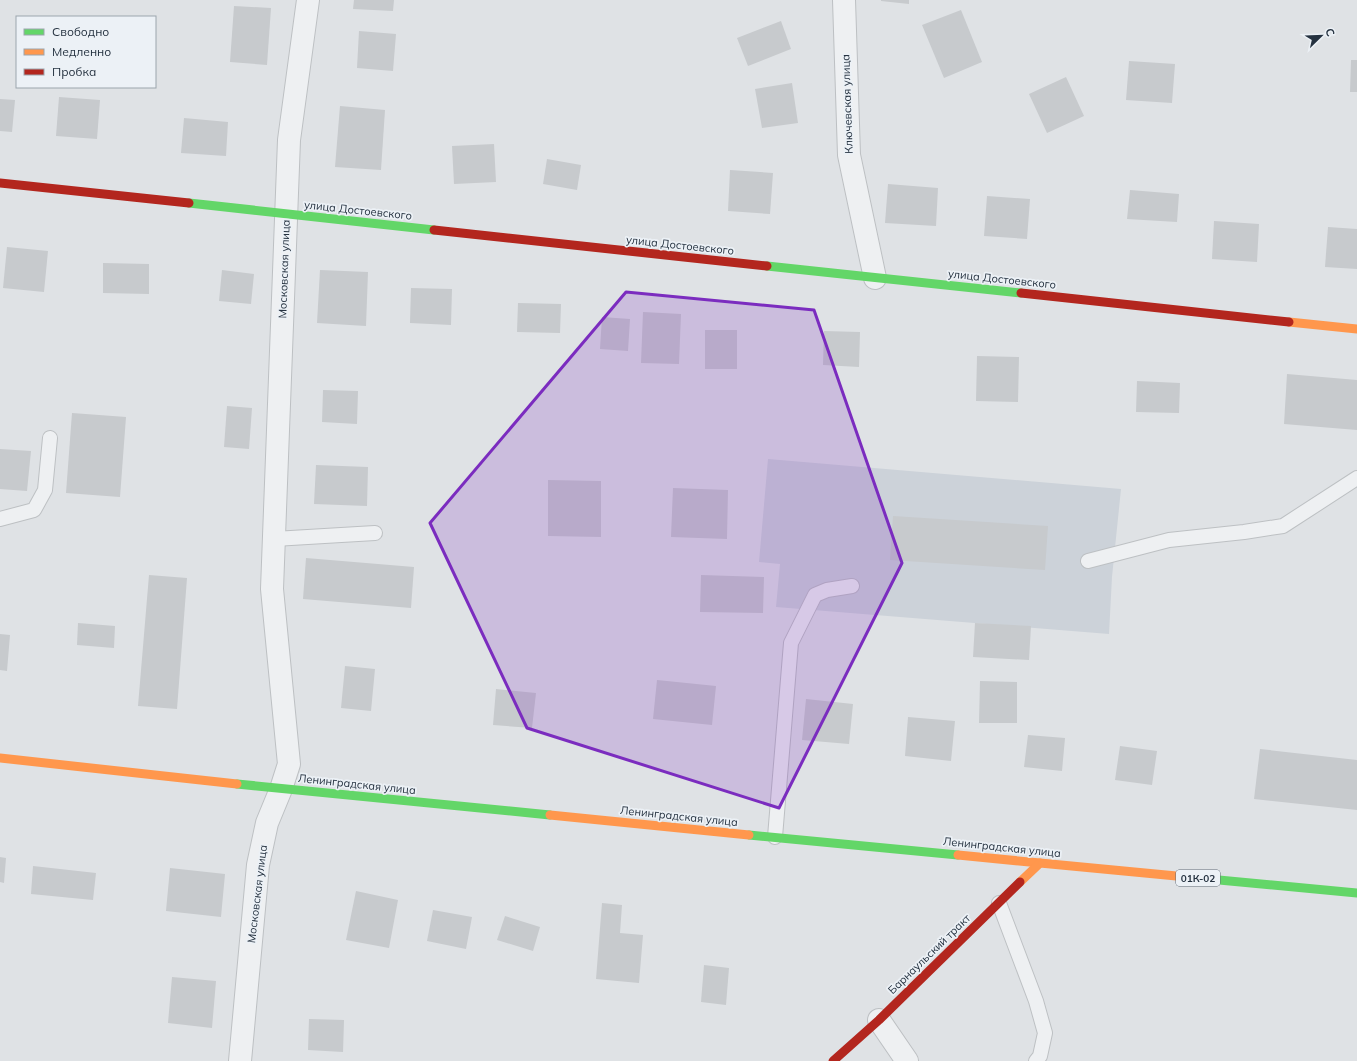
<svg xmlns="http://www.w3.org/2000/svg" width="1357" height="1061" font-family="Mulish,sans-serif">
<rect width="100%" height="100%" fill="#dfe2e5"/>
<!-- built -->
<path fill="#ccd2d9" d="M768 459 1121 489 1112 577 1109 634 776 607 780 564 759 562Z"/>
<!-- building -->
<g fill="#c7cacd">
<path d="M354 0H394L393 11 353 9Z"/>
<path d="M881 0H909V4L881 1Z"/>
<path d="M234 6 271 8 267 65 230 62Z"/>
<path d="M961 10 982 62 944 78 922 25Z"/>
<path d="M781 21 791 49 748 66 737 38Z"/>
<path d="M359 31 396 34 393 71 357 68Z"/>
<path d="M1351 60H1357V92H1350Z"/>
<path d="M1129 61 1175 64 1172 103 1126 100Z"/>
<path d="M1066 77 1084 116 1047 133 1029 94Z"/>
<path d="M792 83 798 123 762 128 755 89Z"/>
<path d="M59 97 100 100 97 139 56 136Z"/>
<path d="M0 99 15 100 12 132 0 131Z"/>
<path d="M340 106 385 110 381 170 335 167Z"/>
<path d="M184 118 228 122 226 156 181 153Z"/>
<path d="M494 144 496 182 454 184 452 146Z"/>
<path d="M547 159 581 165 577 190 543 184Z"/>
<path d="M730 170 773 173 770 214 728 211Z"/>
<path d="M888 184 938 188 936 226 885 223Z"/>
<path d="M1130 190 1179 194 1177 222 1127 219Z"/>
<path d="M987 196 1030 199 1027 239 984 236Z"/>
<path d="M1214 221 1259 224 1257 262 1212 259Z"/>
<path d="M1328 227 1357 229V269L1325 267Z"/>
<path d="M7 247 48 251 44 292 3 288Z"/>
<path d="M103 263 149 264V294L103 293Z"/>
<path d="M222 270 254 274 251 304 219 301Z"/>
<path d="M320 270 368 272 366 326 317 323Z"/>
<path d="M411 288 452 289 451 325 410 323Z"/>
<path d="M518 303 561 304 560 333 517 332Z"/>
<path d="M643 312 681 314 679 364 641 363Z"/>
<path d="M602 317 630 319 628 351 600 349Z"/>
<rect x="705" y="330" width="32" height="39"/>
<path d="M824 331 860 332 859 367 823 365Z"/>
<path d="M977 356 1019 357 1018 402 976 401Z"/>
<path d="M1287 374 1357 380V430L1284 424Z"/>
<path d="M1137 381 1180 383 1179 413 1136 412Z"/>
<path d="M323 390 358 391 357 424 322 422Z"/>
<path d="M227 406 252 408 249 449 224 447Z"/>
<path d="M72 413 126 417 120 497 66 493Z"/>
<path d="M0 449 31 451 27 491 0 489Z"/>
<path d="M316 465 368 467 367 506 314 504Z"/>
<path d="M548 480 601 481V537L548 536Z"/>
<path d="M673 488 728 490 727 539 671 537Z"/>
<path d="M893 516 1048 526 1045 570 890 560Z"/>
<path d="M306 558 414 567 411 608 303 599Z"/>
<path d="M149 575 187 578 177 709 138 706Z"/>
<path d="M701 575 764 577 763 613 700 612Z"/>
<path d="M78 623 115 626 114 648 77 645Z"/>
<path d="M975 623 1031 626 1029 660 973 657Z"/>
<path d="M0 634 10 635 7 671 0 670Z"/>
<path d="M345 666 375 669 371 711 341 708Z"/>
<path d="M657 680 716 686 712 725 653 719Z"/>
<path d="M980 681 1017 682V723H979Z"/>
<path d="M496 689 536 693 532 728 493 725Z"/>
<path d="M806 699 853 704 849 744 802 740Z"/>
<path d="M908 717 955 721 951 761 905 756Z"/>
<path d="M1028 735 1065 738 1062 771 1024 767Z"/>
<path d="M1120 746 1157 751 1152 785 1115 780Z"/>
<path d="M1260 749 1357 760V810L1254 799Z"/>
<path d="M0 857 6 858 4 883 0 882Z"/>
<path d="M33 866 96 873 93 900 31 894Z"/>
<path d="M170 868 225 874 221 917 166 911Z"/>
<path d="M356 891 398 900 389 948 346 940Z"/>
<path d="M602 903 622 905 620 933 643 935 639 983 596 979Z"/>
<path d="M433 910 472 917 466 949 427 941Z"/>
<path d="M505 916 540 927 533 951 497 940Z"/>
<path d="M704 965 729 968 726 1005 701 1002Z"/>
<path d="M172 977 216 981 212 1028 168 1023Z"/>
<path d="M309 1019 344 1020 343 1052 308 1050Z"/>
</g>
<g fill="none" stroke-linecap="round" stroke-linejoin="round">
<defs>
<g id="lane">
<path d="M0 519 34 510 45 490 50 438"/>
<path d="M274 539 375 533"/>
<path d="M1088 561 1169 540 1244 532 1283 526 1357 478"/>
<path d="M775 837 791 643 815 595 827 590 852 586"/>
<path d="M999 903 1036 1001 1045 1033 1040 1056 1036 1061"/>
</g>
<g id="street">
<path d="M844 0 849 155 875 278"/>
<path d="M879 1020 907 1061"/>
<path d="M240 1061 258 865 267 823 281 789 289 764 272 589 289 140 308 0"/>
</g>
</defs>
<!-- lane casing -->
<use href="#lane" stroke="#bdc0c3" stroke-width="16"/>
<!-- street casing -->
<use href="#street" stroke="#bdc0c3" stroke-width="24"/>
<!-- lane -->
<use href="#lane" stroke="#eef0f2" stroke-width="14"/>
<!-- street -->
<use href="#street" stroke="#eef0f2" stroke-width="22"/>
<!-- fast -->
<g stroke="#63d668" stroke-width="9">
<path d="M189 203 434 230"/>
<path d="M767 266 1021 293"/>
<path d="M237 784 550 815"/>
<path d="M749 835 958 855"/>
<path d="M1187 877 1357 893"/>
</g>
<!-- slow -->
<g stroke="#ff974d" stroke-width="9">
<path d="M1289 322 1357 329"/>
<path d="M0 758 237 784"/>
<path d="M550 815 749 835"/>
<path d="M958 855 1040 863"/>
<path d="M1020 882 1040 863 1187 877"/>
</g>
<!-- jam -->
<g stroke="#b3261e" stroke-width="9">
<path d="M0 183 189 203"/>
<path d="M434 230 767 266"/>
<path d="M1021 293 1289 322"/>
<path d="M833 1061 879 1020 1020 882"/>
</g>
</g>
<!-- marked area -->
<path fill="#7b2cbf" fill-opacity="0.2" stroke="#7b2cbf" stroke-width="3" stroke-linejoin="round" d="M626 292 814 310 902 563 779 808 527 728 430 523Z"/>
<g text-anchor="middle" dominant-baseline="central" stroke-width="3.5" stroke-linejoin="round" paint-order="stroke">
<!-- shield labels -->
<rect fill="#ecf1f6" stroke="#616b77" stroke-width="1" x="1176" y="870" width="44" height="16" rx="3"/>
<g font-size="10" font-weight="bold" fill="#253240">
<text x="1198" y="878">01К-02</text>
</g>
<!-- street labels -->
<g font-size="11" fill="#253240" stroke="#ecf1f6">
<text transform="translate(847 104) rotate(-92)">Ключевская улица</text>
<text transform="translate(358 210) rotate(6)">улица Достоевского</text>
<text transform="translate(680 245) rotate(6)">улица Достоевского</text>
<text transform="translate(284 269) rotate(-88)">Московская улица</text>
<text transform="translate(1002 279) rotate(6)">улица Достоевского</text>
<text transform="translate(357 784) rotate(6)">Ленинградская улица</text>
<text transform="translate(679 816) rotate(6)">Ленинградская улица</text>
<text transform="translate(1002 847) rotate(6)">Ленинградская улица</text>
<text transform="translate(257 894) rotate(-83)">Московская улица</text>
<text transform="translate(929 954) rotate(-44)">Барнаульский тракт</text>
</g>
</g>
<!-- legend -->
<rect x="16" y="16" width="140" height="72" fill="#ecf1f6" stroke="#9ca5ad"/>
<rect x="24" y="29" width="20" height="6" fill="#63d668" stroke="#9ca5ad"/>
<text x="52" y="36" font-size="12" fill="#253240">Свободно</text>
<rect x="24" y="49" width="20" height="6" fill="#ff974d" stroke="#9ca5ad"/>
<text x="52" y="56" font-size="12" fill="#253240">Медленно</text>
<rect x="24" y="69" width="20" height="6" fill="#b3261e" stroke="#9ca5ad"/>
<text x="52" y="76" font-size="12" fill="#253240">Пробка</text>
<!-- north arrow -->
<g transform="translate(1321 36) rotate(67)" stroke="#ecf1f6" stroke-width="3" paint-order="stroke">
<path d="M0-3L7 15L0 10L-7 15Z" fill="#253240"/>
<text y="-6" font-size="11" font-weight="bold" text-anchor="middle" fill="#253240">С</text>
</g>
</svg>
